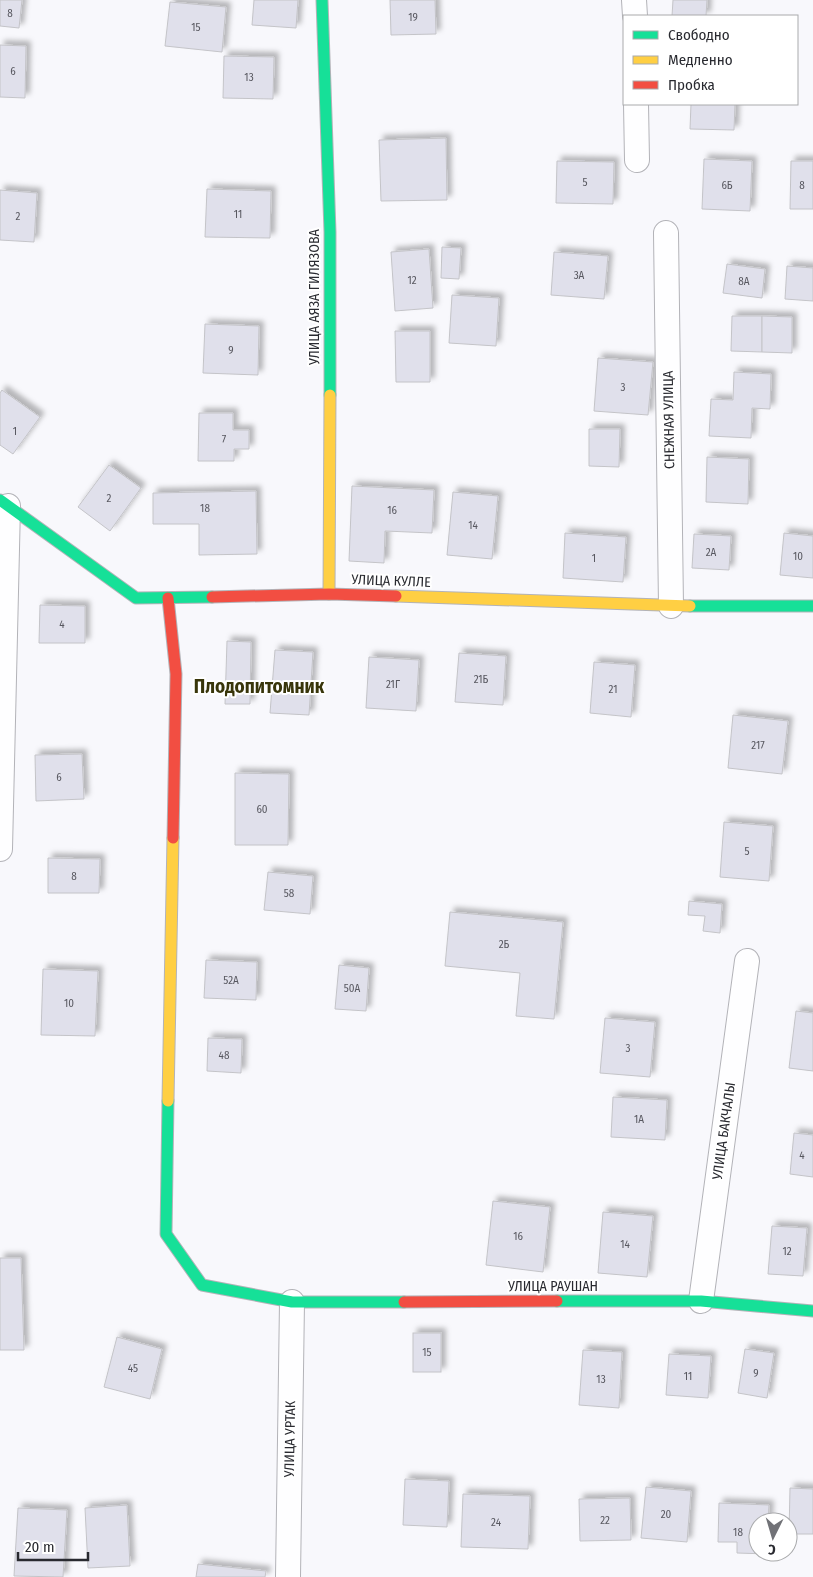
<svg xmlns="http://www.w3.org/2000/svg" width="813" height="1577" font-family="'Fira Sans Condensed',sans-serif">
<defs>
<filter id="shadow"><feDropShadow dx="4.5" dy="-4.5" stdDeviation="2.5" flood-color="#0004"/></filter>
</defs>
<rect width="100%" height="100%" fill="#f8f8fc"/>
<!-- building -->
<g fill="#e0e0eb" stroke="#c4c4c8" filter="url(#shadow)">
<path d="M0 0H22L19 28 0 26Z"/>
<path d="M254 0H298L296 28 252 25Z"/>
<path d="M390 0H435L436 34 391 35Z"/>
<path d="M673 0H707L706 16H672Z"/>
<path d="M170 2 226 7 222 52 165 46Z"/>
<path d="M0 45 26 46 25 98 0 97Z"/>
<path d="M224 56 274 57 273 99 223 98Z"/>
<path d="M691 104H735L734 130 690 129Z"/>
<path d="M446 138 447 200 381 201 379 140Z"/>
<path d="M704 159 752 161 750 211 702 209Z"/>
<path d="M557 161 614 162 613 204 556 203Z"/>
<path d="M791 161H813V209H790Z"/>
<path d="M207 189 271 191 270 238 205 237Z"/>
<path d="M0 190 37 193 34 242 0 240Z"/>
<path d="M442 247 461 248 459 279 441 278Z"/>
<path d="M429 249 433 308 395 311 391 252Z"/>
<path d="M554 252 608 256 604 299 551 295Z"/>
<path d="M727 264 765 269 762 298 723 293Z"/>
<path d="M787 266 813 268V301L785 299Z"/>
<path d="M452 295 499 298 496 346 449 343Z"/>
<path d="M732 316H762V352L731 351Z"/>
<path d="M762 316 792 317V353L762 352Z"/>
<path d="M205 324 259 326 258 375 203 373Z"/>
<path d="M395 331H430V382H396Z"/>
<path d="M598 358 653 362 648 415 594 411Z"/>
<path d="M734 372 771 374 770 409 752 408 751 438 709 436 711 399 733 400Z"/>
<path d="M2 390 40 417 13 454 0 445V393Z"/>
<path d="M199 413H233V430H249V449H234V461H198Z"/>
<path d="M589 429H620L619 467 589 466Z"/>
<path d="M707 457 749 459 748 504 706 502Z"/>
<path d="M109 465 141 488 110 531 78 507Z"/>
<path d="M352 486 434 490 432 533 385 531 384 563 349 561Z"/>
<path d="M256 491 257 554 199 555V524H153V493Z"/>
<path d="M453 492 498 496 492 559 447 555Z"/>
<path d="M565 533 626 537 623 582 563 578Z"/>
<path d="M784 533 813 536V578L780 575Z"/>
<path d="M694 534 731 536 729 570 692 568Z"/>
<path d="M40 605 85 606V643H39Z"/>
<path d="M227 641 251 642 250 704H225Z"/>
<path d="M275 650 313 652 309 715 270 713Z"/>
<path d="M459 653 506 656 503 705 455 702Z"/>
<path d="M369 657 419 660 416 711 366 708Z"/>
<path d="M594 662 635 665 631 717 590 713Z"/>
<path d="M733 715 788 721 782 774 728 768Z"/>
<path d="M82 754 84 799 36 801 35 755Z"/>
<path d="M235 773 289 774 288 845H235Z"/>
<path d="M724 822 773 826 769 881 720 877Z"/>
<path d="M48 858 100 859 99 893H48Z"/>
<path d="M268 872 313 876 310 914 264 910Z"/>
<path d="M689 901 722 904 720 933 703 931 705 916 688 915Z"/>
<path d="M450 912 563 922 554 1019 516 1016 520 973 445 966Z"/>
<path d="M206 960 257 962 256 1000 204 998Z"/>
<path d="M339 965 369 968 366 1011 335 1009Z"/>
<path d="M43 969 98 971 95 1036 41 1035Z"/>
<path d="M796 1011 813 1013V1071L789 1068Z"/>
<path d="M605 1018 655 1022 650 1077 600 1073Z"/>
<path d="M208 1038 242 1039 241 1073 207 1071Z"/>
<path d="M613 1097 667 1100 665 1140 611 1137Z"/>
<path d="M794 1133 813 1135V1177L790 1174Z"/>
<path d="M493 1201 550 1207 543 1272 486 1265Z"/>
<path d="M603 1212 653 1216 647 1277 598 1273Z"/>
<path d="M772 1226 807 1228 803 1276 768 1274Z"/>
<path d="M0 1258H21L24 1350H0Z"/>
<rect x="413" y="1333" width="28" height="39"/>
<path d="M117 1337 162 1349 150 1399 104 1387Z"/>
<path d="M745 1349 774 1353 767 1398 738 1393Z"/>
<path d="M583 1350 622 1352 619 1408 579 1405Z"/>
<path d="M669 1354 711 1356 708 1398 666 1395Z"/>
<path d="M405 1479 449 1481 447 1527 403 1525Z"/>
<path d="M646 1487 691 1491 687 1542 641 1538Z"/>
<path d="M790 1488 813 1489V1534H789Z"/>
<path d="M463 1494 530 1496 528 1549 461 1547Z"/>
<path d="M630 1498 631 1540 580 1541 579 1499Z"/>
<path d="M719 1503 769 1505 768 1522H758V1552H768L767 1554 737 1553V1542H718Z"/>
<path d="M127 1505 130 1566 88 1568 85 1508Z"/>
<path d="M18 1508 67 1510 63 1577 14 1576Z"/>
<path d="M198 1564 266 1571 265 1577H196Z"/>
</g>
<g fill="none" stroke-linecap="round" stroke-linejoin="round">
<defs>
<g id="street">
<path d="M634 0 635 16"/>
<path d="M636 104 637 160"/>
<path d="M666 233 671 606"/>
<path d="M0 849 8 506"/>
<path d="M701 1301 747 961"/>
<path d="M288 1577 292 1302"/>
</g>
<g id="fast">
<path d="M322 0 330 232V395"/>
<path d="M0 500 136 598 212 597"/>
<path d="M690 606H813"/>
<path d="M168 1101 166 1234 202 1285 292 1302H404"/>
<path d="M557 1301H701L813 1311"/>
</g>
<g id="slow">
<path d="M329 594 330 395"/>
<path d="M396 596 690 606"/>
<path d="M168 1101 173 838"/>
</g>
<g id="jam">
<path d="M212 597 329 594 396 596"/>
<path d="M168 598 176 674 173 838"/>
<path d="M404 1302 557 1301"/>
</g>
</defs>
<!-- street casing -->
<use href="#street" stroke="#b3b3b8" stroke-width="26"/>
<!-- fast casing -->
<use href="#fast" stroke="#b3b3b8" stroke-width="13"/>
<!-- slow casing -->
<use href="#slow" stroke="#b3b3b8" stroke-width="13"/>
<!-- jam casing -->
<use href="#jam" stroke="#b3b3b8" stroke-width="13"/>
<!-- street -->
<use href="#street" stroke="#fefeff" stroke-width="24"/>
<!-- fast -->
<use href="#fast" stroke="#16e098" stroke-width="11"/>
<!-- slow -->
<use href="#slow" stroke="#ffcf43" stroke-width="11"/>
<!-- jam -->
<use href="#jam" stroke="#f24e42" stroke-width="11"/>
</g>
<g text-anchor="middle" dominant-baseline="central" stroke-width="4" stroke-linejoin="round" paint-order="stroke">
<!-- number labels -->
<g font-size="11" fill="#585860">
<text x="10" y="13">8</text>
<text x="413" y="17">19</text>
<text x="196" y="27">15</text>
<text x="13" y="71">6</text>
<text x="249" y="77">13</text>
<text x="585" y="182">5</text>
<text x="727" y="185">6Б</text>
<text x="802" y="185">8</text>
<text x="238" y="214">11</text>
<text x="18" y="216">2</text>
<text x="579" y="275">3А</text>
<text x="412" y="280">12</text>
<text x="744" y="281">8А</text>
<text x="231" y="350">9</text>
<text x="623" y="387">3</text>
<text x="15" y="431">1</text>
<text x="224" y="439">7</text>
<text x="109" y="498">2</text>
<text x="205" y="508">18</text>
<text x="392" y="510">16</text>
<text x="473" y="525">14</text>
<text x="711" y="552">2А</text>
<text x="798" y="556">10</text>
<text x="594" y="558">1</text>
<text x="62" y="624">4</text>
<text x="481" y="679">21Б</text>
<text x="393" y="684">21Г</text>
<text x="613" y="689">21</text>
<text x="758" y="745">217</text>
<text x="59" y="777">6</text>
<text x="262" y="809">60</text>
<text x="747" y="851">5</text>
<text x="74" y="876">8</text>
<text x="289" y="893">58</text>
<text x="504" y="944">2Б</text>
<text x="231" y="980">52А</text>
<text x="352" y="988">50А</text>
<text x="69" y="1003">10</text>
<text x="628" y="1048">3</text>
<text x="224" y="1055">48</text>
<text x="639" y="1119">1А</text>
<text x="802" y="1155">4</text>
<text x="518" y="1236">16</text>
<text x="625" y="1244">14</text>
<text x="787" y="1251">12</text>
<text x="427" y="1352">15</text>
<text x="133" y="1368">45</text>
<text x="756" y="1373">9</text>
<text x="688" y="1376">11</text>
<text x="601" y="1379">13</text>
<text x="666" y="1514">20</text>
<text x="605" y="1520">22</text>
<text x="496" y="1522">24</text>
<text x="738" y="1532">18</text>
</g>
<!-- street labels -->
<g font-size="14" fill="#292a30" stroke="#fff">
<text transform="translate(314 297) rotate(-90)">УЛИЦА АЯЗА ГИЛЯЗОВА</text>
<text transform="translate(669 420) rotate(-91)">СНЕЖНАЯ УЛИЦА</text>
<text transform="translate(391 581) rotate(2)">УЛИЦА КУЛЛЕ</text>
<text transform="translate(724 1131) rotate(-82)">УЛИЦА БАКЧАЛЫ</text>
<text x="553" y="1286">УЛИЦА РАУШАН</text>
<text transform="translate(290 1439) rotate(-89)">УЛИЦА УРТАК</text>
</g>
<!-- district labels -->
<g font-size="19" font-weight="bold" fill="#38350a" stroke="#fff">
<text x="259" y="686">Плодопитомник</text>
</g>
</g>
<!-- legend -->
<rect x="623" y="15" width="175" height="90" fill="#ffffff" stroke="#a9aaac"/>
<rect x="633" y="31" width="25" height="8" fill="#16e098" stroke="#a9aaac"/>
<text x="668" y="40" font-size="15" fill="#292a30">Свободно</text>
<rect x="633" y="56" width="25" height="8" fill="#ffcf43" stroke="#a9aaac"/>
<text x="668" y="65" font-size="15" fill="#292a30">Медленно</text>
<rect x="633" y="81" width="25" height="8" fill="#f24e42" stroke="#a9aaac"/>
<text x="668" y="90" font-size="15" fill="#292a30">Пробка</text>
<!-- north arrow -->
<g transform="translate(773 1537) rotate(185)"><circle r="24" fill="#ffffff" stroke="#a9aaac"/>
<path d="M0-4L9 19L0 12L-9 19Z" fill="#717277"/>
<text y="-8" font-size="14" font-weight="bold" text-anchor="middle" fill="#292a30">С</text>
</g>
<!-- scale -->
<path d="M18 1552v8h70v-8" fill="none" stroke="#292a30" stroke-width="2.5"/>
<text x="25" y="1552" font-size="15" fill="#292a30" stroke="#ffffff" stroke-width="4" paint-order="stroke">20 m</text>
</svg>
